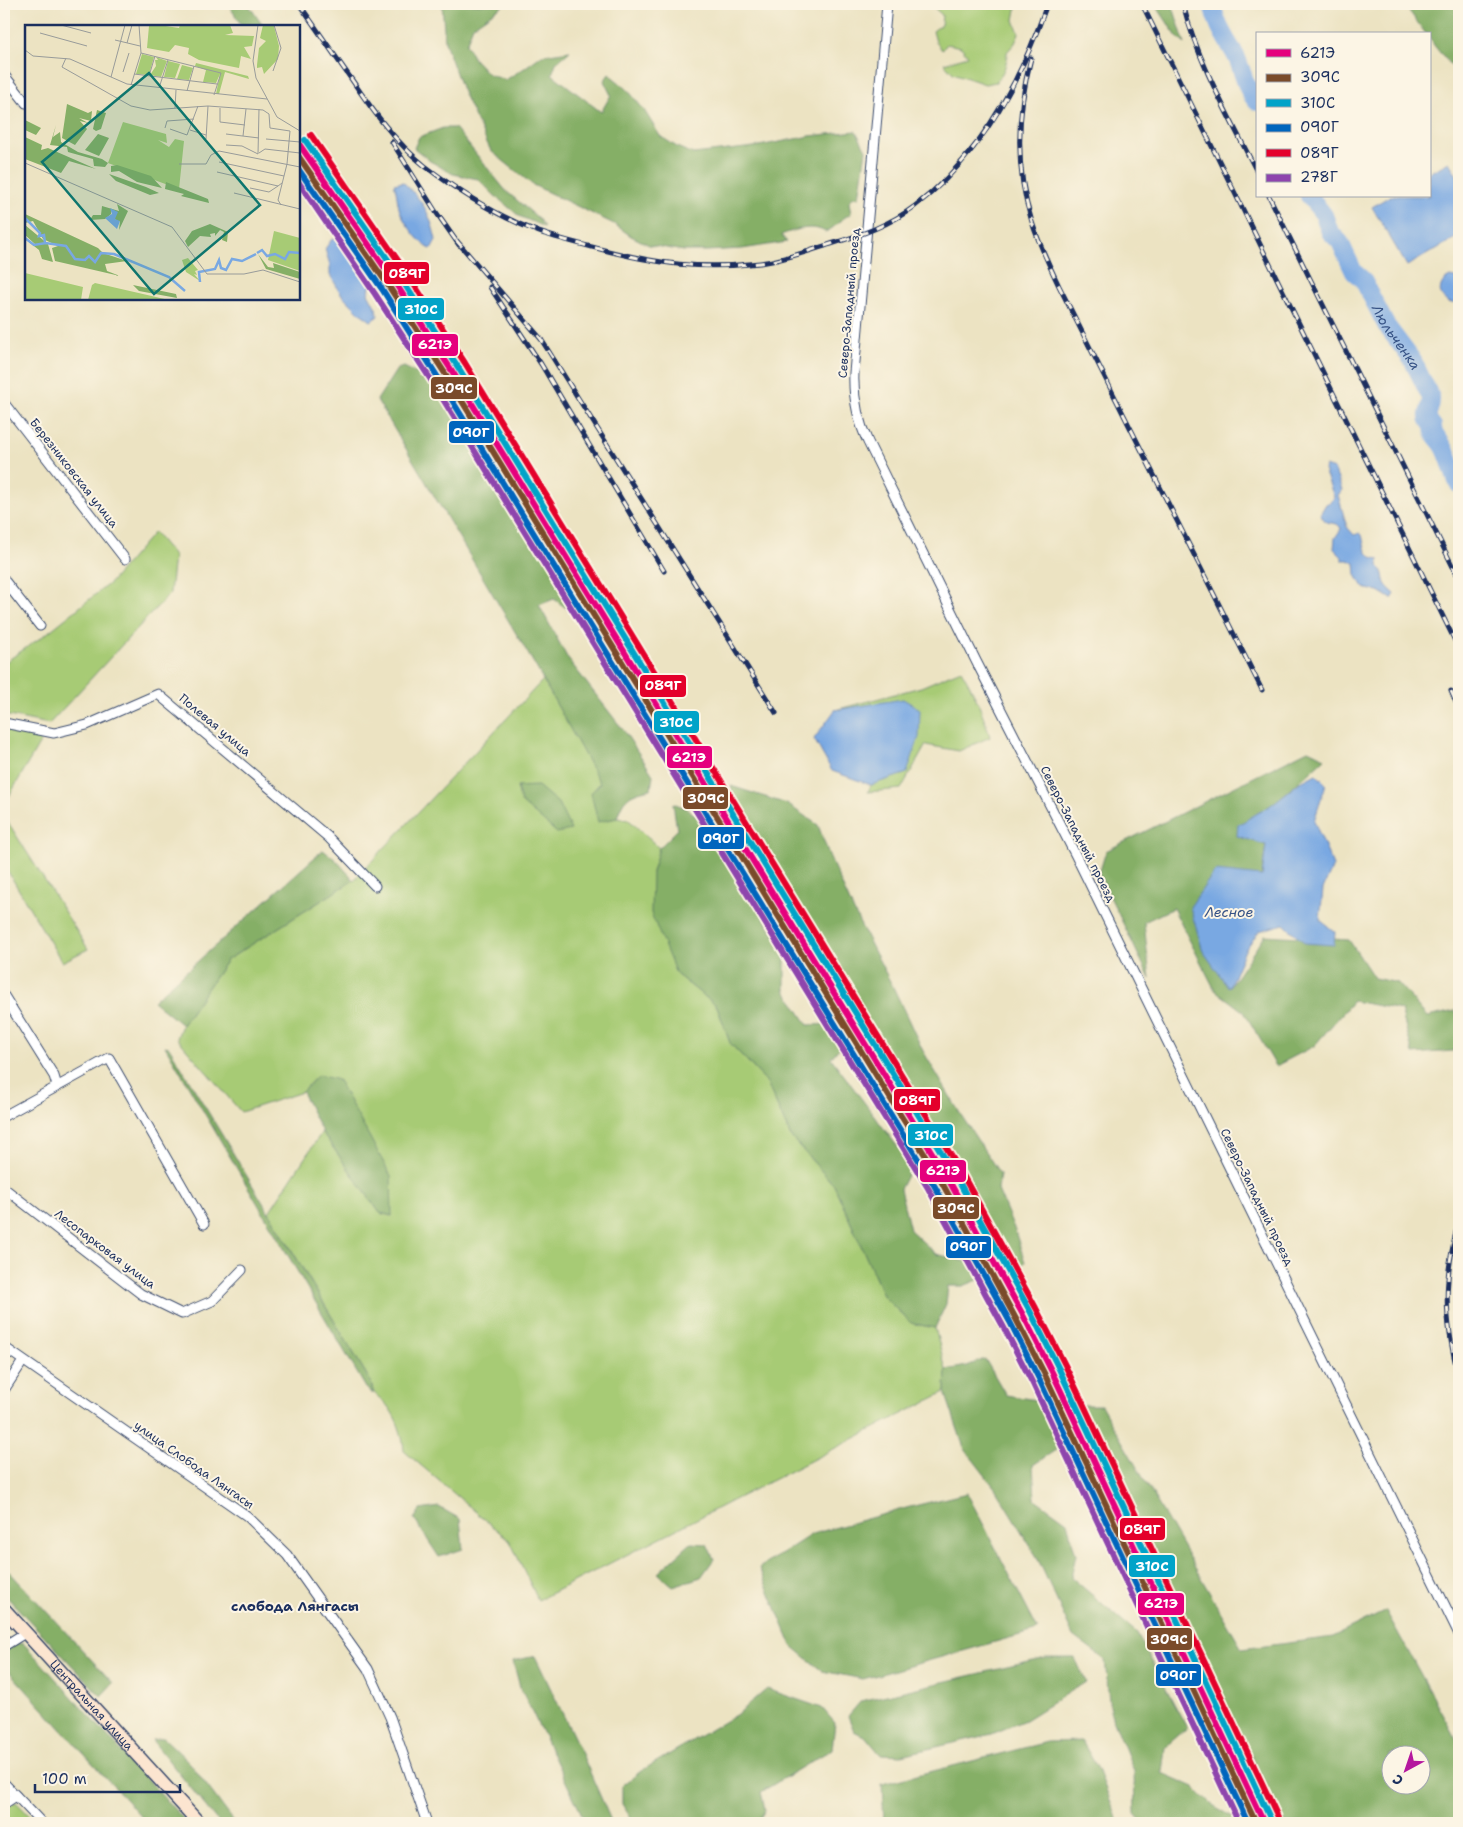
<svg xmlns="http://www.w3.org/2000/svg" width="1463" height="1827" font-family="'Shantell Sans',sans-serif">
<rect width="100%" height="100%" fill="#fcf5e5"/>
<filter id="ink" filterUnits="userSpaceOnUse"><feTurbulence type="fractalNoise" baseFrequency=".02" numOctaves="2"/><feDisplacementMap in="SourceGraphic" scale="10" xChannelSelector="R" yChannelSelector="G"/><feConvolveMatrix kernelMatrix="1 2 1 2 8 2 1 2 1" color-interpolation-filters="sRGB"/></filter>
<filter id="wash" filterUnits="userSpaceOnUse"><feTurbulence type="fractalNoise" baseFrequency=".0096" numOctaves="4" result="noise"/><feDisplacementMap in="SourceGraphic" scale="20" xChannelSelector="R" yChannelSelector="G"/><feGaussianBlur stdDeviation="1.12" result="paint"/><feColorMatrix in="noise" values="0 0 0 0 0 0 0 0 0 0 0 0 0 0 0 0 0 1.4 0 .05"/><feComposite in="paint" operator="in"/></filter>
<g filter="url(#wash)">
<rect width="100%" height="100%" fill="#ece3c2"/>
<!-- green -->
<g fill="#a7cb75" stroke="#617d6a">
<path d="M930 4H1017L1014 20 1019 33 1015 43 1007 52C1007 65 1004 72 996 82L985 84 953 73 944 63 968 56 961 47 947 44 942 50 936 42 933 31 941 25 942 15Z"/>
<path d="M154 532 174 556 170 593 49 724 4 715V663L46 634 111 582Z"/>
<path d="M961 670C974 691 983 713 990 737L959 751 926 745 901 789 868 792 871 785 907 773 835 710 921 687Z"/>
<path d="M543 680 601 783 598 821 617 818 629 820 659 848 652 872 676 974 717 1006 730 1043 766 1081 791 1137 834 1185 884 1297 911 1323 935 1328 946 1370 945 1392 538 1600 510 1541 404 1451C403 1435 397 1417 386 1404 376 1393 374 1398 371 1382L269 1212 322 1132 380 1213 392 1216 318 1075 302 1092 241 1112 177 1038 182 1025 227 960 354 880Z"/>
<path d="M4 729 42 739 4 805Z"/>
<path d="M4 816 88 949 62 962 4 865Z"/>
<path d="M15 1802 17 1803 37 1823H4L5 1819 4 1816V1807Z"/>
</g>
<!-- forest -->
<g fill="#85af66" stroke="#506f62" fill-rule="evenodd">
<path d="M228 4H248L263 26H242Z"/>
<path d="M442 4H505L473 26 466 44 474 59 488 74 505 80 523 69 542 55 570 51 556 63 552 74 601 112 611 95 604 81 609 74 627 89 644 110 660 136 677 147 693 154 754 147 810 136 856 131 866 150 859 197H853L849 202 851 214C839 219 836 228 825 232 813 224 794 230 781 235L787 242 742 249 706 251H684L649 245 631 236 614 224 533 185 491 151 462 90 445 42Z"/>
<path d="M1155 4H1172L1185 44 1177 37Z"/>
<path d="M1404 4H1459V73C1451 64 1430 45 1429 34H1426Z"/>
<path d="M443 128H455L506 191 538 218 544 227 519 216 494 195 478 179 453 174 430 161 414 148 419 137Z"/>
<path d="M404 367 422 376 445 395 577 604 569 610 554 599 539 605 568 659 624 731 653 775 651 789C630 793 623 797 617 818L598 822 591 793 600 783 536 667 377 400 397 369Z"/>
<path d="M1308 750 1325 758C1297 785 1266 809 1237 836L1266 845 1262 876 1229 988 1265 935 1349 940 1374 978 1398 983 1427 1017 1455 1011 1459 1017V1046L1453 1051 1413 1054 1401 1010 1353 1001 1314 1046 1276 1066 1244 1012 1215 990 1173 908 1144 922 1150 979 1099 874 1106 851Z"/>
<path d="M538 786 558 803 571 830 557 833 521 802 517 787Z"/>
<path d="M731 786 787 804 818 825 832 863 857 918 894 989 923 1051 961 1115 1000 1174 998 1190 1014 1228 1025 1262 1012 1275 988 1238 912 1103 798 919 742 820Z"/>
<path d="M673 803 688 809 704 823 785 951V990L808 1025 836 1024 840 1047 831 1058 912 1166 900 1189 910 1230 936 1254 972 1263 983 1278 963 1286H948L946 1304 935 1328 911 1323 884 1297 834 1185 791 1137 766 1081 730 1043 717 1006 676 974 651 913 652 872 659 848 677 830Z"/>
<path d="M323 850 336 860 354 880 227 960 182 1025 153 1001Z"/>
<path d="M165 1046 169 1047 371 1382 373 1394 366 1388Z"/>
<path d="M318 1075 338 1080 391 1176 392 1216 380 1213 322 1132 302 1092Z"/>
<path d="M985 1359 1006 1395 1042 1401 1068 1442 1033 1465 1035 1499 1067 1522 1076 1555 1071 1577 1137 1633 1187 1728 1165 1747 1162 1773 1194 1787 1211 1804 1233 1817 1235 1823H1143L1135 1814 1134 1771 1110 1711 1105 1660 1073 1636 1037 1557 995 1488 964 1448 945 1392 946 1370 967 1366Z"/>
<path d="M1075 1405H1101L1242 1649 1333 1637 1386 1611 1459 1744V1823H1285ZM1390 1754H1420V1784H1390Z"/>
<path d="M967 1493 1038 1630 863 1679 822 1671 792 1646 759 1568 812 1534 910 1507Z"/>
<path d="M439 1507 460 1519 463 1549 439 1557 414 1519 420 1510Z"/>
<path d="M691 1543 707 1544 714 1559 701 1577 673 1586 658 1573Z"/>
<path d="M4 1566 113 1683 101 1696 4 1594Z"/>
<path d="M19 1643 24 1644 187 1823H147L4 1666V1651Z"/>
<path d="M535 1656 582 1754 612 1823H586L520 1687 513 1661Z"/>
<path d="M1046 1658H1075L1086 1682 1025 1720 992 1734 902 1755 880 1754 866 1737 854 1731 848 1716 861 1701Z"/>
<path d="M767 1689 822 1708 835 1723 832 1749 761 1792 765 1810 757 1823H634L622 1804V1786L641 1771 739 1713Z"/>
<path d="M164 1738 190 1763 235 1823H219L152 1740Z"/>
<path d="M1082 1741 1098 1769 1119 1823H884L882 1784 1047 1742Z"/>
</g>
<!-- water -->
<g fill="#79a8e2" stroke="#4a6ca0">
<path d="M1449 162 1459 179V236L1407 266 1372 207 1390 196H1429V173Z"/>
<path d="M403 182C423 201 430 213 436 240L431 249C420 245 402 220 399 208 397 200 397 192 394 184Z"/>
<path d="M332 239 345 242 372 282 368 293 376 308 378 316 371 321 360 313 342 295 330 275V265L325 249Z"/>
<path d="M1450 277 1459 279 1458 303C1440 306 1433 285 1450 277Z"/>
<path d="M1325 466 1334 469 1342 490 1338 495 1347 527 1354 535 1360 533 1362 535C1365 546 1364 557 1379 559L1378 566C1385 572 1382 578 1386 585 1389 589 1392 591 1395 594L1392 599 1379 591 1367 589 1363 587 1356 575 1355 563 1348 560H1342V557L1334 549 1335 538 1341 529 1340 527 1337 524 1326 522 1320 514 1326 504 1332 501 1334 497 1324 470Z"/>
<path d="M903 699 920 709 919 737 907 773 871 785 832 771 814 739 835 710Z"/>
<path d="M1316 774 1326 784 1314 821 1333 866 1323 889 1320 920 1335 932 1334 945 1305 943 1284 924 1259 931 1245 950 1229 988 1203 951 1190 907 1215 871 1262 876 1266 845 1237 836 1238 825 1271 805 1299 783Z"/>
</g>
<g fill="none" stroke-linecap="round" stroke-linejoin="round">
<!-- river -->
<g stroke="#79a8e2" stroke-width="18">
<path d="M1212 4C1217 27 1226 38 1237 58 1243 72 1246 91 1257 102"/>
<path id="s1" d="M1309 196 1324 215 1330 232 1340 242 1354 272 1363 280 1386 325 1413 361 1431 398C1432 412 1422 413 1433 426 1433 437 1439 438 1444 447 1451 459 1452 473 1459 485"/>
</g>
</g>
</g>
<g filter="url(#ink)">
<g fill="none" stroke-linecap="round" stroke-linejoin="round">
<defs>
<g id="street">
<path d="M887 4 854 373C853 397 857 419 868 442L976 661 1076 856 1459 1634"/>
<path d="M4 75 26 103"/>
<path d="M4 403 125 559"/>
<path d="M4 580 40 626"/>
<path d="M4 723 54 733 87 725 158 694 328 837 375 886"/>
<path d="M4 996 54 1076 57 1086"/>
<path d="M4 1116 109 1058 204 1224"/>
<path d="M4 1188 141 1294 182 1314 212 1301 242 1270"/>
<path d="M4 1347 247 1516 287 1555 368 1669 390 1717 427 1823"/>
<path d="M4 1390 23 1361"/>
<path d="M4 1646 25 1633"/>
<path d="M4 1783 42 1823"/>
<path d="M4 1804 16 1796"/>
</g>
<g id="secondary">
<path id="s2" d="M4 1609 199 1823"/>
</g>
</defs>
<!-- street casing -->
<use href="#street" stroke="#3a4a6d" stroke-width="11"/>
<!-- secondary casing -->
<use href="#secondary" stroke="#3a4a6d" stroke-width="15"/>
<!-- street -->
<use href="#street" stroke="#fff" stroke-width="9"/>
<!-- secondary -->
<use href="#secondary" stroke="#fce5d0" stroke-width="12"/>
<defs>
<g id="rail">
<path d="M299 4C317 29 334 55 352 80 373 111 395 142 425 166 459 192 499 217 539 232 559 239 580 244 600 249 658 264 701 270 760 263 784 260 808 251 831 244 861 235 890 225 915 206 981 156 1021 80 1047 4"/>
<path d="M1142 4 1459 649"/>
<path d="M1183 4C1198 63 1230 118 1257 172"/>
<path d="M1031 58C1017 112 1015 169 1032 222 1039 244 1049 265 1059 286L1262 690"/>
<path d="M392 142 436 212 459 245"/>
<path d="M1269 196 1459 579"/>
<path d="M456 240 541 339 776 713"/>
<path d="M490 287 541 364 664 571"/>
<path d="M1451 691 1459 709"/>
<path d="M1459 1218C1455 1239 1449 1259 1448 1280 1445 1312 1451 1347 1459 1377"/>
</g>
</defs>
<!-- rail casing -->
<use href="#rail" stroke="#1b2f5e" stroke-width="5"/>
<!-- rail -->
<use href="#rail" stroke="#fcf5e5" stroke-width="3" stroke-dasharray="9" stroke-linecap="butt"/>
<defs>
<path id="rail-1" d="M299 144 394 281 452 371 947 1177 1023 1315 1052 1372 1264 1823"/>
<path id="rail-2" d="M299 157 388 285 446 375 941 1181 1016 1319 1045 1375 1256 1823"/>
<path id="rail-3" d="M305 140 400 277 458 367 954 1173 1030 1311 1059 1369 1271 1820"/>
<path id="rail-4" d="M299 170 382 289 439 379 934 1185 1010 1322 1039 1379 1248 1823"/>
<path id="rail-5" d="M311 135 406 272 465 363 960 1170 1036 1308 1065 1365 1278 1817"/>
<path id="rail-6" d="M299 183 375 294 433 383 928 1188 1003 1326 1032 1382 1239 1823"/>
</defs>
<!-- rail-1 casing -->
<use href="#rail-1" stroke="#fcf5e5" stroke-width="10"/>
<!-- rail-2 casing -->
<use href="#rail-2" stroke="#fcf5e5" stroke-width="10"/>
<!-- rail-3 casing -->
<use href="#rail-3" stroke="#fcf5e5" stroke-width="10"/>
<!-- rail-4 casing -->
<use href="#rail-4" stroke="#fcf5e5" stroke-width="10"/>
<!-- rail-5 casing -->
<use href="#rail-5" stroke="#fcf5e5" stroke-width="10"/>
<!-- rail-6 casing -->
<use href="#rail-6" stroke="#fcf5e5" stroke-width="10"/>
<!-- rail-1 -->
<use href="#rail-1" stroke="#e5007d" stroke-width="6"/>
<!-- rail-2 -->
<use href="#rail-2" stroke="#7a4b2a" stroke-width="6"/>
<!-- rail-3 -->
<use href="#rail-3" stroke="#01a3c8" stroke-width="6"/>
<!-- rail-4 -->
<use href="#rail-4" stroke="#0065bd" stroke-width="6"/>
<!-- rail-5 -->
<use href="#rail-5" stroke="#e4002b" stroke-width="6"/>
<!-- rail-6 -->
<use href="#rail-6" stroke="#8e44ad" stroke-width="6"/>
</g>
</g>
<g text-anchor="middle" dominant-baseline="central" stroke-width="4" stroke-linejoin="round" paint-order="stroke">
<!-- street labels -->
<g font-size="12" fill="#1b2f5e" stroke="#fcf5e5">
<text transform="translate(849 303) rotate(-85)">Северо-Западный проезд</text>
<text transform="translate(74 473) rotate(52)">Березниковская улица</text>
<text transform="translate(215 725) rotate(40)">Полевая улица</text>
<text transform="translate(1078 834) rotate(63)">Северо-Западный проезд</text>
<text transform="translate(1257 1197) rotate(64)">Северо-Западный проезд</text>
<text transform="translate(105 1249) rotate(37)">Лесопарковая улица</text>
<text transform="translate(194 1465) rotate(35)">улица Слобода Лянгасы</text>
<text stroke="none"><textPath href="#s2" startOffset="130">Центральная улица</textPath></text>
</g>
<!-- water labels -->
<g font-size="14" font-style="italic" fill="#375386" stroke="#fcf5e5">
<text stroke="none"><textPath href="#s1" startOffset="168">Люльченка</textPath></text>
<text x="1229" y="912">Лесное</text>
</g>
<!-- neighbourhood labels -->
<g font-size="14" font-weight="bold" fill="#1b2f5e" stroke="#fcf5e5">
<text x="295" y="1606">слобода Лянгасы</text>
</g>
</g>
<!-- overview -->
<g transform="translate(25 25)">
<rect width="275" height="275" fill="#ece3c2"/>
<path d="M134 0 154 3 155 0H205L208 8 200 10 229 11 227 21 219 22 226 34 216 31 214 43 174 35 163 29 164 23 150 20 144 27 122 23 124 1ZM238 0 249 1 254 21 253 34 239 49 237 42 232 43V40L234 23 241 16 235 13ZM117 29 129 32 124 50 111 49ZM131 32 142 36 136 52 125 50 131 41 130 35H133ZM143 36 155 39 150 53 139 52ZM171 38 223 51 224 54 200 47 194 69H191L195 49 191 58 178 57 181 45 170 41ZM157 40 168 43 164 55 152 54ZM98 97 141 109 142 118 133 115 144 122 150 114 159 116 154 164 83 138ZM249 206 275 213V246L243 235ZM163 233 173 245 170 246 172 250 169 249 175 256 161 247 157 235ZM0 248 58 262 56 275H0ZM70 258 144 275H145H63L67 260Z" fill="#a7cb75"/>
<path d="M42 79 63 88 67 86 66 96 54 93 63 98 55 96 62 104 50 120 37 113ZM72 85 81 88 76 104 71 106 68 104ZM0 95 16 103 11 110 0 105ZM31 100 28 112 35 107 36 117 53 127 77 134 83 138 80 142 69 141 68 134 43 127 42 122 25 120ZM73 109 84 113 74 131 60 125ZM0 112 17 120 16 125 23 123 71 144 44 136 36 148 0 134ZM92 140 126 151 137 163 112 157 94 146 86 147V141ZM84 149 121 162 134 168 125 170 91 156ZM141 157 183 174 184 178 156 171 159 169 140 164ZM92 179 103 186 94 205 95 196H91L86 184V189L80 194 65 195 68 190H76L77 181 94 186ZM0 189 73 223 78 228 102 236 80 239 82 246 95 251 30 236 27 223 33 221 18 214 8 196 0 198ZM185 199 203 207 202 217 197 215 199 207 195 205 190 211V208L185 209 186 212 175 211 163 222 160 216 167 206ZM0 200 23 219 28 237 17 234 14 225 0 214 11 220 0 210ZM233 229 243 242 249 243 248 238 275 247V254L241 244ZM108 260 151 269 152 273 114 266Z" fill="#85af66"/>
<path d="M85 183 93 187 90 194 95 196 92 204 80 193 87 189Z" fill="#79a8e2"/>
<path fill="none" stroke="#79a8e2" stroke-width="2.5" d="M0 193 15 208 14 211 19 210 20 218 41 221 50 234 60 235 64 231 70 237 76 228 89 229 144 252 160 266M0 213 9 220 21 218M232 228 237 225 242 231 250 229 260 234 264 227 275 228M175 257 174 247 190 244 194 235 196 243 201 245 207 234 217 236 231 229"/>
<path fill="none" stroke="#989b9a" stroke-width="1" d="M36 0 66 8M233 0 228 36 231 53 252 92 275 106M15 8 62 21M90 15 115 21M102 18 107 0M0 25 8 31 45 34 102 59 242 74M116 28 196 48 189 70M41 33 37 42 106 81 125 85 183 81 238 85 244 89 245 103 265 106 262 139 253 175 256 180M248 46 256 23 249 0M98 47 104 28M109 49 192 59M124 51 130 31M86 52 100 0M106 60 116 28 114 0M134 63 143 35M162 66 169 41M150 83 151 65M195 83V97L220 100M140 103 142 96 169 94M145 104 162 110 173 81M165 105 181 110M201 109 234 113M218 111 221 84M181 114 183 81M241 114 275 117M201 120 217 121 233 129M234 128 240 124 275 128M233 129 234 84M194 137 259 151M0 138 147 202 182 249H219L238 245 275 257M154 139H181L186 130 194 126 275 142M192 147 253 161 257 158M225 163 244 167 253 161M209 168 275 184"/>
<path fill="#0f766e" fill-opacity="0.15" stroke="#0f766e" stroke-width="2.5" d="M124 48 235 180 129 269 17 137Z"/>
<rect width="275" height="275" fill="none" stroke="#1b2f5e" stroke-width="2.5"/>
</g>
<g stroke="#fcf5e5" stroke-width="2">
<rect x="383" y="261" width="47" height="24" rx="5" fill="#e4002b"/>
<rect x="397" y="297" width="48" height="24" rx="5" fill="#01a3c8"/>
<rect x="411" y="333" width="48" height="24" rx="5" fill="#e5007d"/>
<rect x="430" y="376" width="48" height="24" rx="5" fill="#7a4b2a"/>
<rect x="448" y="420" width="47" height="24" rx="5" fill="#0065bd"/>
<rect x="639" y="674" width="48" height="24" rx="5" fill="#e4002b"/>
<rect x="653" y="710" width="47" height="24" rx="5" fill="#01a3c8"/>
<rect x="666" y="745" width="47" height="24" rx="5" fill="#e5007d"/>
<rect x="682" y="786" width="47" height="24" rx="5" fill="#7a4b2a"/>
<rect x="697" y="826" width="48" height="24" rx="5" fill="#0065bd"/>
<rect x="893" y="1088" width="48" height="24" rx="5" fill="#e4002b"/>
<rect x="907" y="1123" width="47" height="24" rx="5" fill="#01a3c8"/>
<rect x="919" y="1159" width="48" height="24" rx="5" fill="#e5007d"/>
<rect x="932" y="1196" width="48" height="24" rx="5" fill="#7a4b2a"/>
<rect x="945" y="1235" width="47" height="24" rx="5" fill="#0065bd"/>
<rect x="1119" y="1517" width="47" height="24" rx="5" fill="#e4002b"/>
<rect x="1128" y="1554" width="48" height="24" rx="5" fill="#01a3c8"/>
<rect x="1137" y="1592" width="48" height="24" rx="5" fill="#e5007d"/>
<rect x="1146" y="1627" width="47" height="24" rx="5" fill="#7a4b2a"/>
<rect x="1155" y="1663" width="47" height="24" rx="5" fill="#0065bd"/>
</g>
<g font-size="14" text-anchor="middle" font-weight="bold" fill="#fff">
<text x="407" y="278">089Г</text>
<text x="421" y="314">310С</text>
<text x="435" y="349">621Э</text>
<text x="454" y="393">309С</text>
<text x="471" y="437">090Г</text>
<text x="663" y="690">089Г</text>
<text x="676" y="727">310С</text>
<text x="689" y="762">621Э</text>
<text x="706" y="803">309С</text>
<text x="721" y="843">090Г</text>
<text x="917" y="1105">089Г</text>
<text x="931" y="1140">310С</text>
<text x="943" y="1175">621Э</text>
<text x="956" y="1213">309С</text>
<text x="968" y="1251">090Г</text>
<text x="1142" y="1534">089Г</text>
<text x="1152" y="1571">310С</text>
<text x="1161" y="1608">621Э</text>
<text x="1169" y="1644">309С</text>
<text x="1178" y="1680">090Г</text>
</g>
<!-- margin -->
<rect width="1463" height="1827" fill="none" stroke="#fcf5e5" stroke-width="20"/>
<!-- legend -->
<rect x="1256" y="32" width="175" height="165" fill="#fcf5e5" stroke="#a2a6af"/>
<rect x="1266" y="49" width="25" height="8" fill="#e5007d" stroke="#a2a6af"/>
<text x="1300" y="58" font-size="15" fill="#1b2f5e">621Э</text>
<rect x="1266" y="74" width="25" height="8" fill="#7a4b2a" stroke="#a2a6af"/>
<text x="1300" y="82" font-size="15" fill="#1b2f5e">309С</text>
<rect x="1266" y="99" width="25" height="8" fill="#01a3c8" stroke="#a2a6af"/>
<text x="1300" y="108" font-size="15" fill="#1b2f5e">310С</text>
<rect x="1266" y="124" width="25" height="8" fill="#0065bd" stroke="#a2a6af"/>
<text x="1300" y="132" font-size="15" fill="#1b2f5e">090Г</text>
<rect x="1266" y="149" width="25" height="8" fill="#e4002b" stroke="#a2a6af"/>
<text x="1300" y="158" font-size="15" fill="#1b2f5e">089Г</text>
<rect x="1266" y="174" width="25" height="8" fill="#8e44ad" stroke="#a2a6af"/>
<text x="1300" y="182" font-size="15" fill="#1b2f5e">278Г</text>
<!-- north arrow -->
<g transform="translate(1406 1770) rotate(220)"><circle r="24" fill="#fcf5e5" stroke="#a2a6af"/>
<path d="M0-4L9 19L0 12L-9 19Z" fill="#b5179e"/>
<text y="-8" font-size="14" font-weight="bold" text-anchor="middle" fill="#1b2f5e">С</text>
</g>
<!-- scale -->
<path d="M35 1784v8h145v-8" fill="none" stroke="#1b2f5e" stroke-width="2.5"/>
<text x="42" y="1784" font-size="15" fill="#1b2f5e" stroke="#fcf5e5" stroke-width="4" paint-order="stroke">100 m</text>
</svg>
